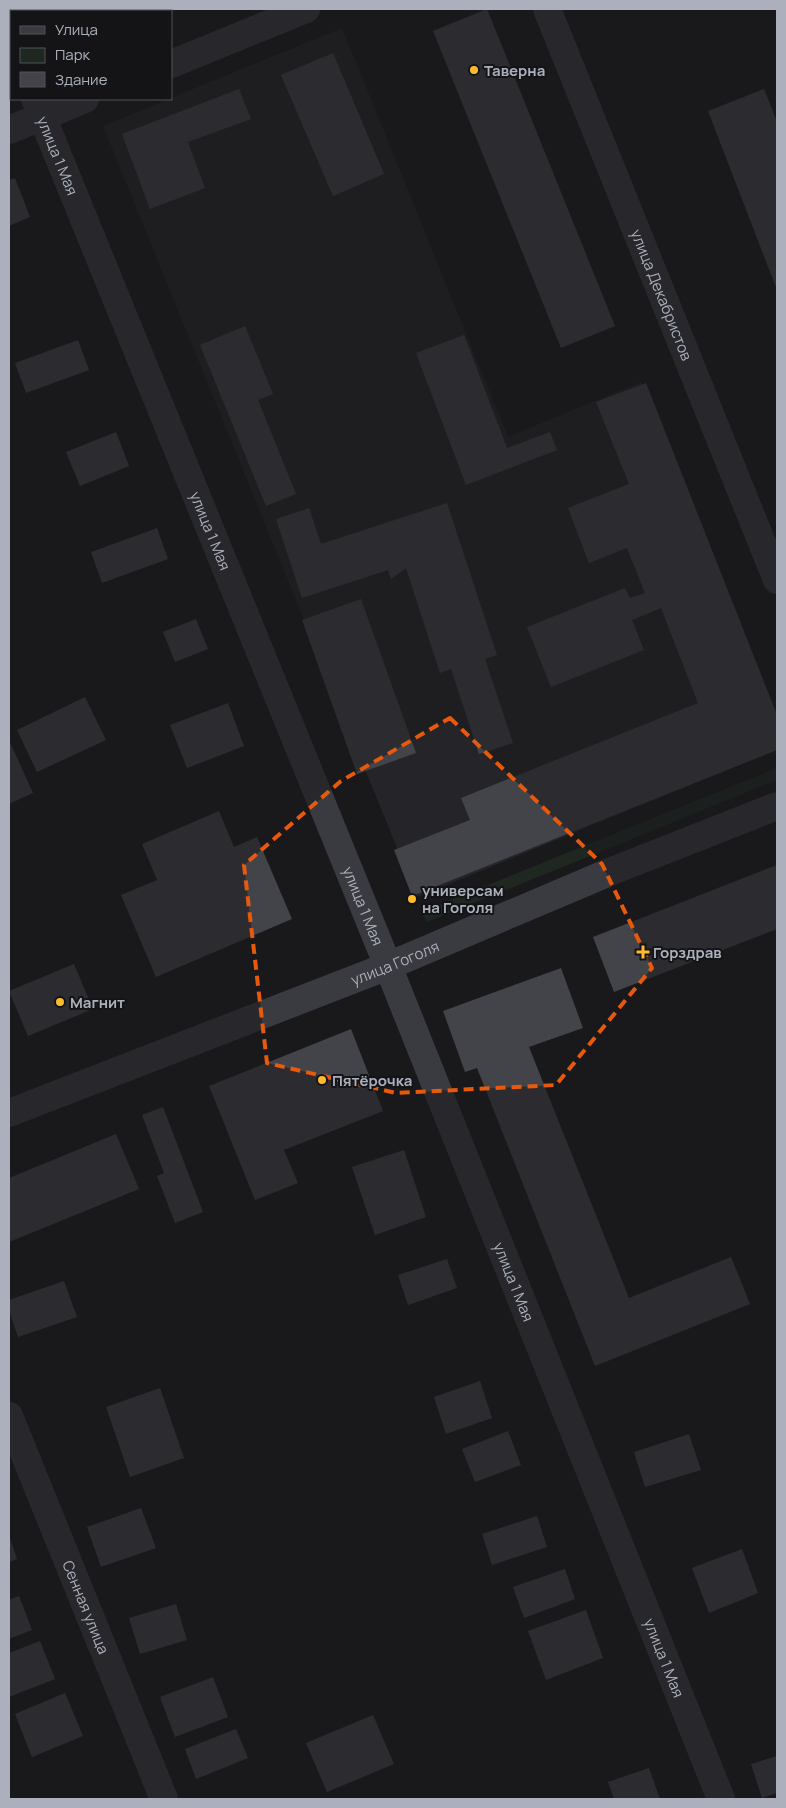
<svg xmlns="http://www.w3.org/2000/svg" width="786" height="1808" font-family="Manrope,sans-serif">
<rect width="100%" height="100%" fill="#19191c"/>
<!-- built -->
<path fill="#252529" d="M342 28 508 437 641 382 777 717V750L417 897 103 126Z"/>
<!-- green -->
<path fill="#1e2720" d="M777 768V780L427 922 421 912Z"/>
<!-- building -->
<g fill="#434449">
<path d="M79 9H111L105 11H80Z"/>
<path d="M487 9 615 326 561 348 433 31Z"/>
<path d="M333 53 384 174 333 196 281 75Z"/>
<path d="M239 89 251 119 188 142 205 188 150 209 122 134Z"/>
<path d="M764 89 777 122V290L708 111Z"/>
<path d="M15 178 30 217 9 226V180Z"/>
<path d="M245 326 273 394 258 400 296 494 266 506 200 345Z"/>
<path d="M464 335 507 448 550 432 557 450 466 485 416 353Z"/>
<path d="M78 340 89 370 26 393 15 363Z"/>
<path d="M646 383 777 715V750L412 896 394 850 470 820 461 798 698 703 661 608 632 620 644 650 551 687 527 627 625 588 630 598 645 593 627 548 589 563 568 508 629 484 596 402Z"/>
<path d="M116 432 129 466 80 486 66 452Z"/>
<path d="M447 503 497 655 485 659 513 743 479 754 451 669 440 673 406 568 391 579 388 570 302 598 276 519 309 508 321 544Z"/>
<path d="M157 528 168 559 102 583 91 552Z"/>
<path d="M361 599 416 753 357 774 302 620Z"/>
<path d="M196 619 208 649 175 662 163 632Z"/>
<path d="M85 697 106 740 37 772 17 730Z"/>
<path d="M228 703 244 746 187 768 170 725Z"/>
<path d="M9 740 33 793 9 804Z"/>
<path d="M219 811 234 847 257 837 292 919 156 977 121 895 157 880 142 844Z"/>
<path d="M777 865V929L614 992 593 937Z"/>
<path d="M74 964 93 1009 28 1036 9 991Z"/>
<path d="M561 968 583 1028 529 1047 629 1298 731 1257 750 1304 595 1366 477 1068 465 1072 443 1011Z"/>
<path d="M351 1029 383 1111 284 1150 298 1183 255 1200 209 1086Z"/>
<path d="M163 1107 203 1212 175 1223 157 1176 164 1173 142 1115Z"/>
<path d="M116 1134 139 1189 9 1242V1178Z"/>
<path d="M404 1150 426 1217 375 1235 352 1167Z"/>
<path d="M447 1259 457 1288 408 1305 398 1275Z"/>
<path d="M64 1281 77 1317 18 1337 9 1310V1300Z"/>
<path d="M480 1381 492 1418 446 1434 434 1397Z"/>
<path d="M160 1388 184 1458 130 1477 106 1407Z"/>
<path d="M508 1431 521 1465 475 1482 462 1449Z"/>
<path d="M689 1434 701 1470 645 1487 634 1452Z"/>
<path d="M141 1508 156 1548 101 1567 87 1527Z"/>
<path d="M537 1516 547 1547 492 1565 482 1534Z"/>
<path d="M9 1535 17 1559 9 1562Z"/>
<path d="M742 1549 758 1593 709 1613 692 1568Z"/>
<path d="M565 1569 575 1599 524 1618 513 1587Z"/>
<path d="M19 1596 32 1630 9 1639V1600Z"/>
<path d="M176 1604 187 1640 140 1654 129 1618Z"/>
<path d="M586 1610 603 1658 546 1680 528 1631Z"/>
<path d="M40 1641 55 1679 9 1697V1653Z"/>
<path d="M213 1677 228 1717 175 1737 160 1697Z"/>
<path d="M65 1693 83 1736 32 1757 15 1714Z"/>
<path d="M373 1715 394 1764 327 1792 306 1743Z"/>
<path d="M236 1729 248 1758 196 1779 185 1749Z"/>
<path d="M777 1756V1793L762 1798 751 1764Z"/>
<path d="M649 1768 660 1799H614L608 1782Z"/>
</g>
<g fill="none" stroke-linecap="round" stroke-linejoin="round">
<!-- minor -->
<g stroke="#3a3b41" stroke-width="28">
<path id="s1" d="M547 9 777 580"/>
<path d="M9 29 11 36"/>
<path d="M171 64 306 9"/>
<path id="s2" d="M35 99 388 966 721 1799"/>
<path d="M9 130 85 99"/>
<path id="s3" d="M9 1113 388 966 612 871 777 806"/>
<path id="s4" d="M9 1416 164 1799"/>
</g>
</g>
<!-- marked area -->
<path d="M0 0H786V1808H0ZM450 718 602 864 652 968 556 1085 396 1093 267 1063 244 865 341 781Z" fill="#19191c" fill-opacity=".55" fill-rule="evenodd"/>
<path fill="none" stroke="#e8590c" stroke-width="4" stroke-dasharray="10 6" stroke-linejoin="round" d="M450 718 602 864 652 968 556 1085 396 1093 267 1063 244 865 341 781Z"/>
<!-- markers -->
<g fill="#ffbb2e" stroke="#141417" stroke-width="2">
<circle cx="474" cy="70" r="5"/>
<circle cx="412" cy="899" r="5"/>
<path d="M640.5 944.5h5v5h5v5h-5v5h-5v-5h-5v-5h5z"/>
<circle cx="60" cy="1002" r="5"/>
<circle cx="322" cy="1080" r="5"/>
</g>
<g text-anchor="middle" dominant-baseline="central" stroke-width="4" stroke-linejoin="round" paint-order="stroke">
<!-- poi labels -->
<g font-size="15" font-weight="bold" fill="#abb0bc" stroke="#141417" text-anchor="start">
<text x="484" y="70">Таверна</text>
<text x="422" y="890">универсам<tspan x="422" dy="17">на Гоголя</tspan></text>
<text x="653" y="952">Горздрав</text>
<text x="70" y="1002">Магнит</text>
<text x="332" y="1080">Пятёрочка</text>
</g>
<!-- street labels -->
<g font-size="15" fill="#abb0bc" stroke="#141417">
<text stroke="none"><textPath href="#s2" startOffset="61">улица 1 Мая</textPath></text>
<text stroke="none"><textPath href="#s1" startOffset="308">улица Декабристов</textPath></text>
<text stroke="none"><textPath href="#s2" startOffset="466">улица 1 Мая</textPath></text>
<text stroke="none"><textPath href="#s2" startOffset="871">улица 1 Мая</textPath></text>
<text stroke="none"><textPath href="#s3" startOffset="414">улица Гоголя</textPath></text>
<text stroke="none"><textPath href="#s2" startOffset="1276">улица 1 Мая</textPath></text>
<text stroke="none"><textPath href="#s4" startOffset="206">Сенная улица</textPath></text>
<text stroke="none"><textPath href="#s2" startOffset="1681">улица 1 Мая</textPath></text>
</g>
</g>
<!-- border -->
<rect width="786" height="1808" fill="none" stroke="#abb0bc" stroke-width="20"/>
<!-- legend -->
<rect x="10" y="10" width="162" height="90" fill="#141417" stroke="#505259"/>
<rect x="20" y="26" width="25" height="8" fill="#3a3b41" stroke="#505259"/>
<text x="55" y="35" font-size="15" fill="#abb0bc">Улица</text>
<rect x="20" y="48" width="25" height="15" fill="#1e2720" stroke="#505259"/>
<text x="55" y="60" font-size="15" fill="#abb0bc">Парк</text>
<rect x="20" y="72" width="25" height="15" fill="#434449" stroke="#505259"/>
<text x="55" y="85" font-size="15" fill="#abb0bc">Здание</text>
</svg>
